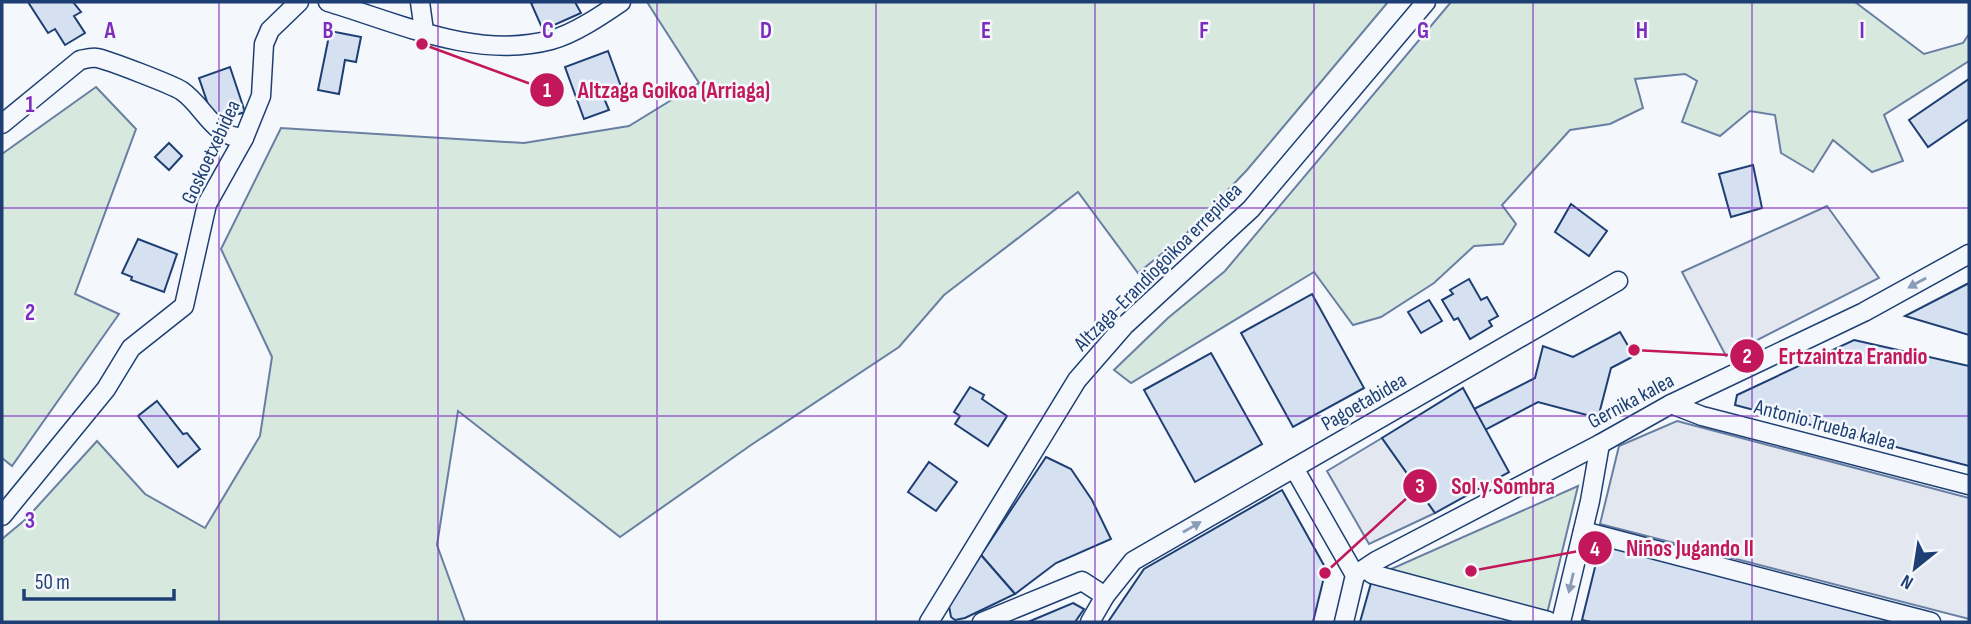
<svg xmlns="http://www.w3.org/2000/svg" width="1971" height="624" font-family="'Sofia Sans Condensed',sans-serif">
<rect width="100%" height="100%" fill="#f4f7fb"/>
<!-- green -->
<g fill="#d7e8df" stroke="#687fa3" stroke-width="2">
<path d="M647 2H1388L1247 170 1185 235 1138 273 1078 192 944 295 899 347 751 445 620 537 458 411 437 545 465 622H2V539L26 519 97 441 145 494 205 528 260 436 272 357 221 249 281 128 524 143 629 126 699 83Z"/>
<path d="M1451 2H1855L1924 54 1963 43 1969 34V61L1884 115 1903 161 1872 172 1833 140 1813 172 1781 153 1775 115 1750 111 1720 136 1682 122 1697 81 1685 74 1635 79 1643 108 1610 124 1570 130 1502 205 1516 224 1503 244 1474 246 1434 283 1381 317 1353 325 1314 272 1131 383 1114 370 1168 318 1225 271Z"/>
<path d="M96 87 136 129 75 294 119 314 12 466 2 458V154Z"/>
<path d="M1578 486 1546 618 1380 574Z"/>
</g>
<!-- parking -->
<g fill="#e3e8f0" stroke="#687fa3" stroke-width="2">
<path d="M1827 206 1879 278 1726 356 1682 272Z"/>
<path d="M1677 421 1969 498V619L1600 524 1619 446Z"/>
<path d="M1382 438 1435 513 1369 544 1327 471Z"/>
</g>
<!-- building -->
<g fill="#d5e0f0" stroke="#1d3f73" stroke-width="2">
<path d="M28 2H73L81 12 74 16 85 33 65 45 55 29 48 33Z"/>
<path d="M535 2H575L581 13 543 30 531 3Z"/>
<path d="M330 31 361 37 356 62 345 60 339 94 318 90Z"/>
<path d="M608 51 623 92 604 98 609 110 584 119 565 67Z"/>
<path d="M230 67 245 112 214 122 199 78Z"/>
<path d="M1969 79V119L1928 147 1909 120Z"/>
<path d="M169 143 182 156 169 170 155 157Z"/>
<path d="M1753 165 1762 208 1731 217 1719 174Z"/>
<path d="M1571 204 1607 231 1589 256 1555 232Z"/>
<path d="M138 239 177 254 164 292 131 280 132 277 122 273Z"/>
<path d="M1469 279 1481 300 1487 297 1498 316 1489 321 1492 326 1470 339 1458 318 1454 320 1442 300 1453 294 1450 290Z"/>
<path d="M1969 283V335L1905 316Z"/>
<path d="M1312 294 1364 388 1293 427 1241 333Z"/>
<path d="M1429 300 1442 321 1421 333 1408 312Z"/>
<path d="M1620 332 1634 356 1611 368 1598 418 1538 402 1485 430 1474 409 1535 378 1543 346 1573 357Z"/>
<path d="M1854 340 1969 366V466L1735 405 1737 395Z"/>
<path d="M1211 353 1262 444 1195 482 1144 390Z"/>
<path d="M970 387 984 395 982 399 1007 416 988 446 955 424 960 416 954 412Z"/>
<path d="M1463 388 1509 472 1435 513 1382 438Z"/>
<path d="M157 401 183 434 187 433 200 449 178 467 138 416Z"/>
<path d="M1046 457 1071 469 1092 500 1111 539 1056 563 1015 594 981 555Z"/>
<path d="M929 462 957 482 936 511 908 492Z"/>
<path d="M1282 490 1326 569 1313 622H1108L1144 569Z"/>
<path d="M1601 543 1903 622H1591L1582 620Z"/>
<path d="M981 555 1015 594 965 618 955 620 951 617 949 606Z"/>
<path d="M1373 576 1543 622H1360Z"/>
<path d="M1073 603 1084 609 1075 622H1028Z"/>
</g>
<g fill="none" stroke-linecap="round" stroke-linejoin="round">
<defs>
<g id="street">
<path d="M328 2C399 23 476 60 551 40 574 34 602 15 621 2"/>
<path d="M420 2 424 31"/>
<path d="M2 124 80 60C85 59 92 57 97 58 108 60 173 85 182 91 205 107 212 137 244 138"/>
<path d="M1671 404 1702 416 1969 485"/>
<path d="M1294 468 1355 575 1344 622"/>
<path d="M2 516 106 389 131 348 184 306 207 204 244 138 261 96 264 44 270 30 299 2"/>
<path d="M1583 531 1931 622"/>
<path d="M1372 574 1548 621"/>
<path d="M1355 575 1376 561 1600 444 1671 404 1864 312 1969 254"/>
<path d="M929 622 1077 380 1124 326 1251 209 1426 2"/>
<path d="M982 622 1082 581 1105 596"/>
<path d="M1090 622 1105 596 1133 561 1618 281"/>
<path d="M1561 622 1590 501 1600 444"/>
</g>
</defs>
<!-- street casing -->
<use href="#street" stroke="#1d3f73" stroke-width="21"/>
<!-- street -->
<use href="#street" stroke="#f4f7fb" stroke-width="18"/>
</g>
<!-- one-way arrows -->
<defs><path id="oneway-solid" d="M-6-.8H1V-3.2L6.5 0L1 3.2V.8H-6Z" transform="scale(1.75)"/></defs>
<g fill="#889bb7">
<use href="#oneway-solid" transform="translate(1917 283) rotate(151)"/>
<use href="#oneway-solid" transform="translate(1192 527) rotate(-30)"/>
<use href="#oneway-solid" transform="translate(1571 583) rotate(103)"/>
</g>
<!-- grid -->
<path fill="none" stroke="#7b2cbf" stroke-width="2" stroke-opacity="0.55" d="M219 2V622M438 2V622M657 2V622M876 2V622M1095 2V622M1314 2V622M1533 2V622M1752 2V622M2 208H1969M2 416H1969"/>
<g text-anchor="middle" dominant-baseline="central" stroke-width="5" stroke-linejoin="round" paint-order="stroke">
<!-- street labels -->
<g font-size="21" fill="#1d3f73" stroke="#f4f7fb">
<text transform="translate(211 152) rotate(-65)">Goskoetxebidea</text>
<text transform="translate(1158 267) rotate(-45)">Altzaga-Erandiogoikoa errepidea</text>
<text transform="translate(1631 401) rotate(-28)">Gernika kalea</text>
<text transform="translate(1364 402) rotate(-30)">Pagoetabidea</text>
<text transform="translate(1825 425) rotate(15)">Antonio Trueba kalea</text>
</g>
</g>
<g font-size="23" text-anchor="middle" font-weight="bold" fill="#7b2cbf" stroke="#f4f7fb" stroke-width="5" stroke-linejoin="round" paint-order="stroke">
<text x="110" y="38">A</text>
<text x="328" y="38">B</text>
<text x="548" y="38">C</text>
<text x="766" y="38">D</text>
<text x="986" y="38">E</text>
<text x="1204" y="38">F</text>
<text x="1423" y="38">G</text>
<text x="1642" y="38">H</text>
<text x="1862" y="38">I</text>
<text x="30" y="112">1</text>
<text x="30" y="320">2</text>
<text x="30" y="528">3</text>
</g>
<!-- callouts -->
<path fill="none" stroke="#c2185b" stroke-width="2.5" d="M422 44L547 90M1634 350L1747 356M1325 573L1420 486M1471 571L1595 548"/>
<g fill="#c2185b" stroke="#f4f7fb" stroke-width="2.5">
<circle cx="422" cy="44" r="7"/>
<circle cx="1634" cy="350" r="7"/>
<circle cx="1325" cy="573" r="7"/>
<circle cx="1471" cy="571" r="7"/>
<circle cx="547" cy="90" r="18"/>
<circle cx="1747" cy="356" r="18"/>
<circle cx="1420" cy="486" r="18"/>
<circle cx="1595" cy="548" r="18"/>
</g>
<g font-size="21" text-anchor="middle" font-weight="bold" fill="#fff">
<text x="547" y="97">1</text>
<text x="1747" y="363">2</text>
<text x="1420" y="493">3</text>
<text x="1595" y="556">4</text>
</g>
<g font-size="23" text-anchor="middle" font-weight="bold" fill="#c2185b" stroke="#f4f7fb" stroke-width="5" stroke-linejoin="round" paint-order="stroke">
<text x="674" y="98">Altzaga Goikoa (Arriaga)</text>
<text x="1853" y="364">Ertzaintza Erandio</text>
<text x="1503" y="494">Sol y Sombra</text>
<text x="1690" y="556">Niños Jugando II</text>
</g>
<!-- border -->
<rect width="1971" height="624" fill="none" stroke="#1d3f73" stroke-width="7"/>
<!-- north arrow -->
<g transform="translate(1915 568) rotate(210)" stroke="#f4f7fb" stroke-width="5" paint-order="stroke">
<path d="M0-5L12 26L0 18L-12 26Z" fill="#1d3f73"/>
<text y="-10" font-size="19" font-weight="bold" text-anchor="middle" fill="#1d3f73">N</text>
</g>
<!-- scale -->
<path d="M24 589v10h150v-10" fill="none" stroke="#1d3f73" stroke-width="3.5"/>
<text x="35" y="589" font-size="21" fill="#1d3f73" stroke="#f4f7fb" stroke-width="5" paint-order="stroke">50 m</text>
</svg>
